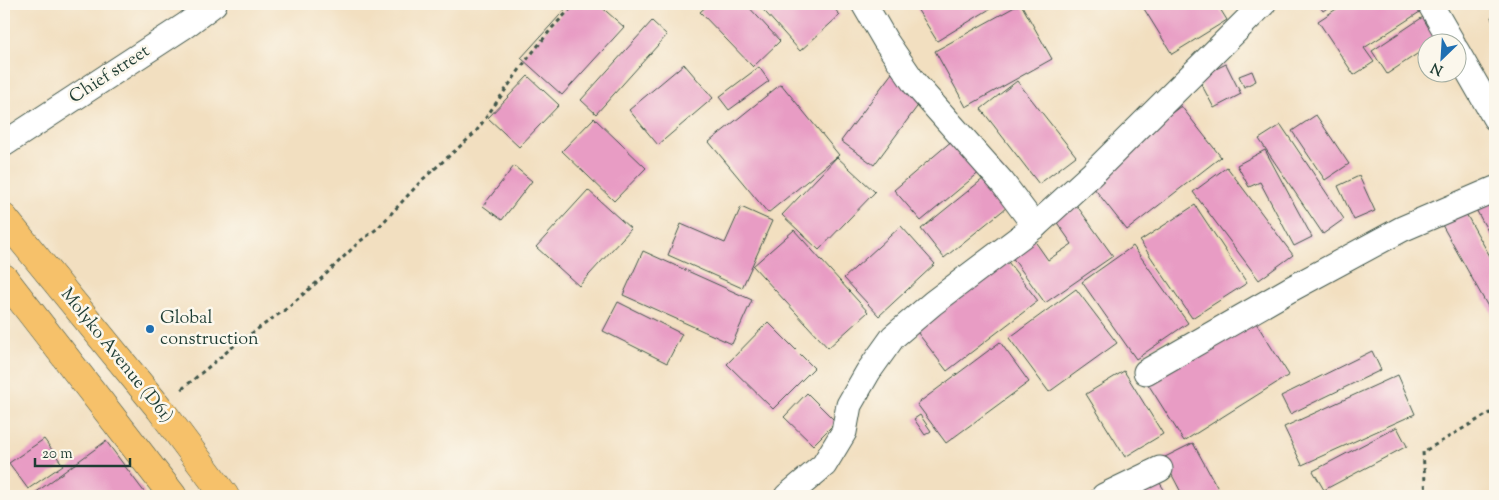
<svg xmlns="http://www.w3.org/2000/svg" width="1499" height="500" font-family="'Sorts Mill Goudy',serif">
<rect width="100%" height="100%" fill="#fbf7ec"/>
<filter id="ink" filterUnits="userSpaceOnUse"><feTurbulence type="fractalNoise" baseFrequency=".02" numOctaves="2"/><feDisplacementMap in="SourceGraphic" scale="10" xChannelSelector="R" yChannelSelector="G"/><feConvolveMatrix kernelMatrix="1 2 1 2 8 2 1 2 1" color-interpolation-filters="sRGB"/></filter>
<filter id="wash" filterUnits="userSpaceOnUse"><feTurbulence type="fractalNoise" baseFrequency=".0096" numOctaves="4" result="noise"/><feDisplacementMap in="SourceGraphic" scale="20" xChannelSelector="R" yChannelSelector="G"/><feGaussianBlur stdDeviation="1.12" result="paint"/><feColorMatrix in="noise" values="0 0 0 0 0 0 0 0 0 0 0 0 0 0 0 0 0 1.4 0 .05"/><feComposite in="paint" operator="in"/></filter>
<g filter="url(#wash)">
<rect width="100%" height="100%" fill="#f2dfc0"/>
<g id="blocks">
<!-- building -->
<g fill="#e89cc4">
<path d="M570 4H598L624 27 562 95 521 58Z"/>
<path d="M709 4H746L780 41 753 67 700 12Z"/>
<path d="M758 4H830L840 15 800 51Z"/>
<path d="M914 4H998L937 41Z"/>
<path d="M1020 4H1021L1052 59 966 107 935 51Z"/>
<path d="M1141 4H1217L1227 20 1172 54Z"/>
<path d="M1318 4H1333L1323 11Z"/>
<path d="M1344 4H1423L1426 8 1364 48 1374 62 1354 75 1318 21Z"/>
<path d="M1480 4H1495V5L1482 8Z"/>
<path d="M1426 15 1442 38 1435 42H1426V48L1387 74 1372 51Z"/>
<path d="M1495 15V29L1491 17Z"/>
<path d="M652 21 667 35 596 114 581 100Z"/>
<path d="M684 64 713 98 658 145 629 110Z"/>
<path d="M1226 64 1241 94 1214 108 1198 78Z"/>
<path d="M759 67 769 81 729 110 719 97Z"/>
<path d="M895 69 928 92 874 165 841 141Z"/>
<path d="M1252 71 1256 81 1244 87 1239 76Z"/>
<path d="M528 76 559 105 519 147 488 118Z"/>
<path d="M1017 81 1076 156 1039 184 981 109Z"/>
<path d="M781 84 839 155 768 213 709 142Z"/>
<path d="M1181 106 1221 157 1127 230 1086 178Z"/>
<path d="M1316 115 1349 164 1325 180 1292 131Z"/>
<path d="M594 118 646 168 614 201 562 151Z"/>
<path d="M1281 125 1344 219 1323 234 1259 139Z"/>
<path d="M960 134 987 166 921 221 894 190Z"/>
<path d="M1265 150 1312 237 1294 246 1260 182 1249 187 1237 165Z"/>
<path d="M837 157 875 192 819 250 782 215Z"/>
<path d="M514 166 532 181 502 220 483 206Z"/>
<path d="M999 166 1022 195 944 258 921 229Z"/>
<path d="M1227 167 1293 255 1259 280 1193 192Z"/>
<path d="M1359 176 1375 211 1354 220 1338 186Z"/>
<path d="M1495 180V244L1468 195Z"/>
<path d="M588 190 631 229 579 286 536 247Z"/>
<path d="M1456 196 1495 265V319L1433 209Z"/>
<path d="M1072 199 1113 256 1045 303 1004 246 1027 230 1048 260 1072 244 1051 214Z"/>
<path d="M1195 205 1247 283 1192 318 1140 241Z"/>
<path d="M741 207 772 221 742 288 668 255 681 224 725 243Z"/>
<path d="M901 226 935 264 879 316 844 278Z"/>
<path d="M794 230 868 312 828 348 753 266Z"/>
<path d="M1133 246 1188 323 1136 359 1082 282Z"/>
<path d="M643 251 752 300 732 344 623 295Z"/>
<path d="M1002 254 1038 301 947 371 911 324Z"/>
<path d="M1076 289 1117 343 1049 392 1009 338Z"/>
<path d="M618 302 682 334 667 363 603 331Z"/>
<path d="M1251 315 1289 375 1184 441 1146 381Z"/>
<path d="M768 322 814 368 773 409 727 364Z"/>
<path d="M1000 342 1029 382 946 443 917 404Z"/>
<path d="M1372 351 1381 370 1290 414 1281 396Z"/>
<path d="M1124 371 1163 434 1125 457 1086 394Z"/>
<path d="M1398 375 1415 414 1302 465 1284 427Z"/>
<path d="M807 393 836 422 813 445 784 417Z"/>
<path d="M920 415 931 431 925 435 914 419Z"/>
<path d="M1397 427 1407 446 1324 490 1313 471Z"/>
<path d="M44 439 63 465 28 489 9 463Z"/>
<path d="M106 441 145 493 140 496H31Z"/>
<path d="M1193 443 1222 496H1183L1163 458Z"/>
<path d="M1150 467 1168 496H1107Z"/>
</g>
</g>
</g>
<g filter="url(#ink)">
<use href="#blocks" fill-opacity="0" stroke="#3f5549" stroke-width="1"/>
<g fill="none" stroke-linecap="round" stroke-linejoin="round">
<defs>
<g id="minor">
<path d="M1430 4 1452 42"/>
<path d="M1456 50 1495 118"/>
<path d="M4 144 186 25 214 4"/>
<path d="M1035 226 1091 175 1263 4"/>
<path d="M1146 372 1289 290 1402 229 1495 189"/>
<path d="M787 496 824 465 844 432 849 405 868 372 893 337 933 303 1035 226 1002 182 915 84 885 40 864 4"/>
<path d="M1104 496 1160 469"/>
</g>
<g id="trunk">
<path d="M4 218 160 409 225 496"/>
<path d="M4 278 173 496"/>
</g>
</defs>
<!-- minor casing -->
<use href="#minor" stroke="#3f5549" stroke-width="27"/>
<!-- trunk casing -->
<use href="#trunk" stroke="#3f5549" stroke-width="29"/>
<!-- path -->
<g stroke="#3f5549" stroke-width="3" stroke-dasharray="4 4" stroke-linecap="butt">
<path d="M182 389 235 345 286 309 322 278 359 242 378 228 422 180 475 133 525 62 552 28 575 4"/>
<path d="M1426 496 1423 452 1486 415 1495 411"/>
</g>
<!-- minor -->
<use href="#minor" stroke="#fff" stroke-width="25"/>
<!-- trunk -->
<use href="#trunk" stroke="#f6c16b" stroke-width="28"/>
</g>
</g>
<!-- markers -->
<circle fill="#1f6fb2" stroke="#fbf7ec" stroke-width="2" cx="150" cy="329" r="5"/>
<g text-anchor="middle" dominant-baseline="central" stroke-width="5" stroke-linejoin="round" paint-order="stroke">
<!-- street labels -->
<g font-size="18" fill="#1f3d34" stroke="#fbf7ec">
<text transform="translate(110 75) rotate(-33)">Chief street</text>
<text transform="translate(116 356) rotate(51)">Molyko Avenue (D61)</text>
</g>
<!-- poi labels -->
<g font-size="18" fill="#1f3d34" stroke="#fbf7ec" text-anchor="start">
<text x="160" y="319">Global<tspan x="160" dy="21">construction</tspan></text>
</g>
</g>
<!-- margin -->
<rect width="1499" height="500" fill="none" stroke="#fbf7ec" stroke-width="20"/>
<!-- north arrow -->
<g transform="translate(1442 58) rotate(205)"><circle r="24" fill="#fbf7ec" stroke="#a3ada2"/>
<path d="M0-4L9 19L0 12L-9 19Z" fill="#1f6fb2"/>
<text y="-8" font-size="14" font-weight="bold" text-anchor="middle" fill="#1f3d34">N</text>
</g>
<!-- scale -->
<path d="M35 458v8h95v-8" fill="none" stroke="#1f3d34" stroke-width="2.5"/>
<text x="42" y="458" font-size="15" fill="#1f3d34" stroke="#fbf7ec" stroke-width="4" paint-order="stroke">20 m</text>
</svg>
